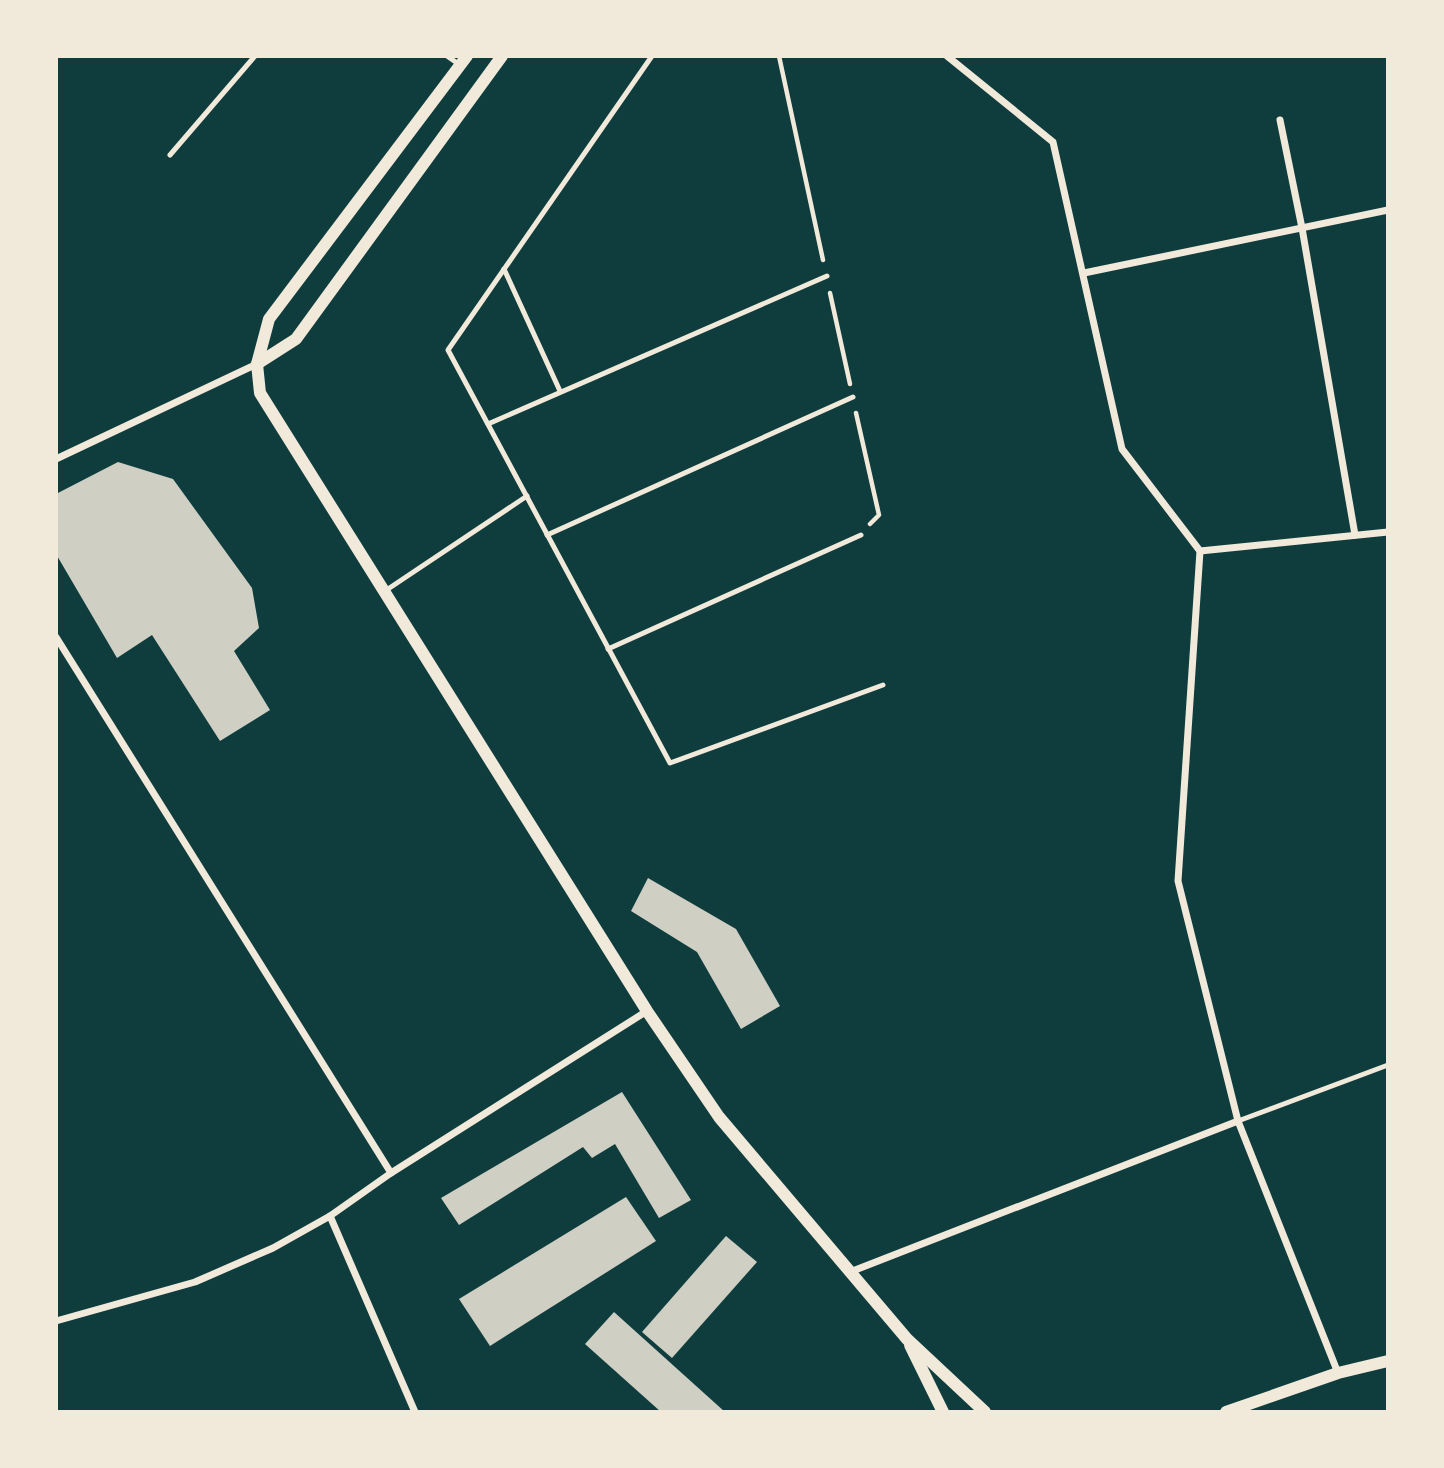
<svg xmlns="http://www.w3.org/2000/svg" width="1444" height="1468" font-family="Helvetica,sans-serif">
<rect width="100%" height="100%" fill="#0f3d3e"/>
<!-- building -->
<g fill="#cfcfc3">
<path d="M118 462 173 479 252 588 259 628 234 651 270 710 220 741 152 635 117 658 56 554V494Z"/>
<path d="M648 878 736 929 780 1006 741 1029 697 952 631 911Z"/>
<path d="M622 1092 691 1200 659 1218 615 1144 592 1158 583 1147 459 1225 441 1198Z"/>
<path d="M626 1197 656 1241 490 1346 459 1299Z"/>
<path d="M726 1236 757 1262 672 1358 642 1332Z"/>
<path d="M614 1312 725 1412H661L585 1344Z"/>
</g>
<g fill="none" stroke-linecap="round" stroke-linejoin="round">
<!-- path -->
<g stroke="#f1e9da" stroke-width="4.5">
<path d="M779 56 823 260"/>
<path d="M830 293 850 384"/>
<path d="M856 413 879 515 870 524"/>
</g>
<!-- service -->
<g stroke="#f1e9da" stroke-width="5">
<path d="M447 56 460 65"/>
<path d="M652 56 448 350 670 763 883 685"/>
<path d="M170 155 255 56"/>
<path d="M504 269 560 391"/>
<path d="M488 424 827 276"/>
<path d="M547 535 853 397"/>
<path d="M385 591 527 496"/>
<path d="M608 649 861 535"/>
<path d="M1238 1121 1388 1065"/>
</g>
<!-- minor -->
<g stroke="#f1e9da" stroke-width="7">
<path d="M947 56 1053 142 1122 449 1200 551 1178 881 1238 1121 1338 1373"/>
<path d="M1280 120 1302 228 1355 535"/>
<path d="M1084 273 1388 210"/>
<path d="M56 459 257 364"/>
<path d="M1200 551 1388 532"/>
<path d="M56 637 391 1173"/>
<path d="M330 1216 415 1412"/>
<path d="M850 1272 1238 1121"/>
<path d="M56 1321 195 1282 273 1248 330 1216 391 1173 647 1011"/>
</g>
<!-- tertiary -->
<g stroke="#f1e9da" stroke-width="12">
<path d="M467 56 269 319 257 364 260 393 647 1011 719 1117 907 1339 985 1412"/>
<path d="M257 364 296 339 502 56"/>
<path d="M910 1345 943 1412"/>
<path d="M1226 1412 1338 1373 1388 1361"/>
</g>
</g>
<!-- border -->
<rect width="1444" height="1468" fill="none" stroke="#f1e9da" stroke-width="116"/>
</svg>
